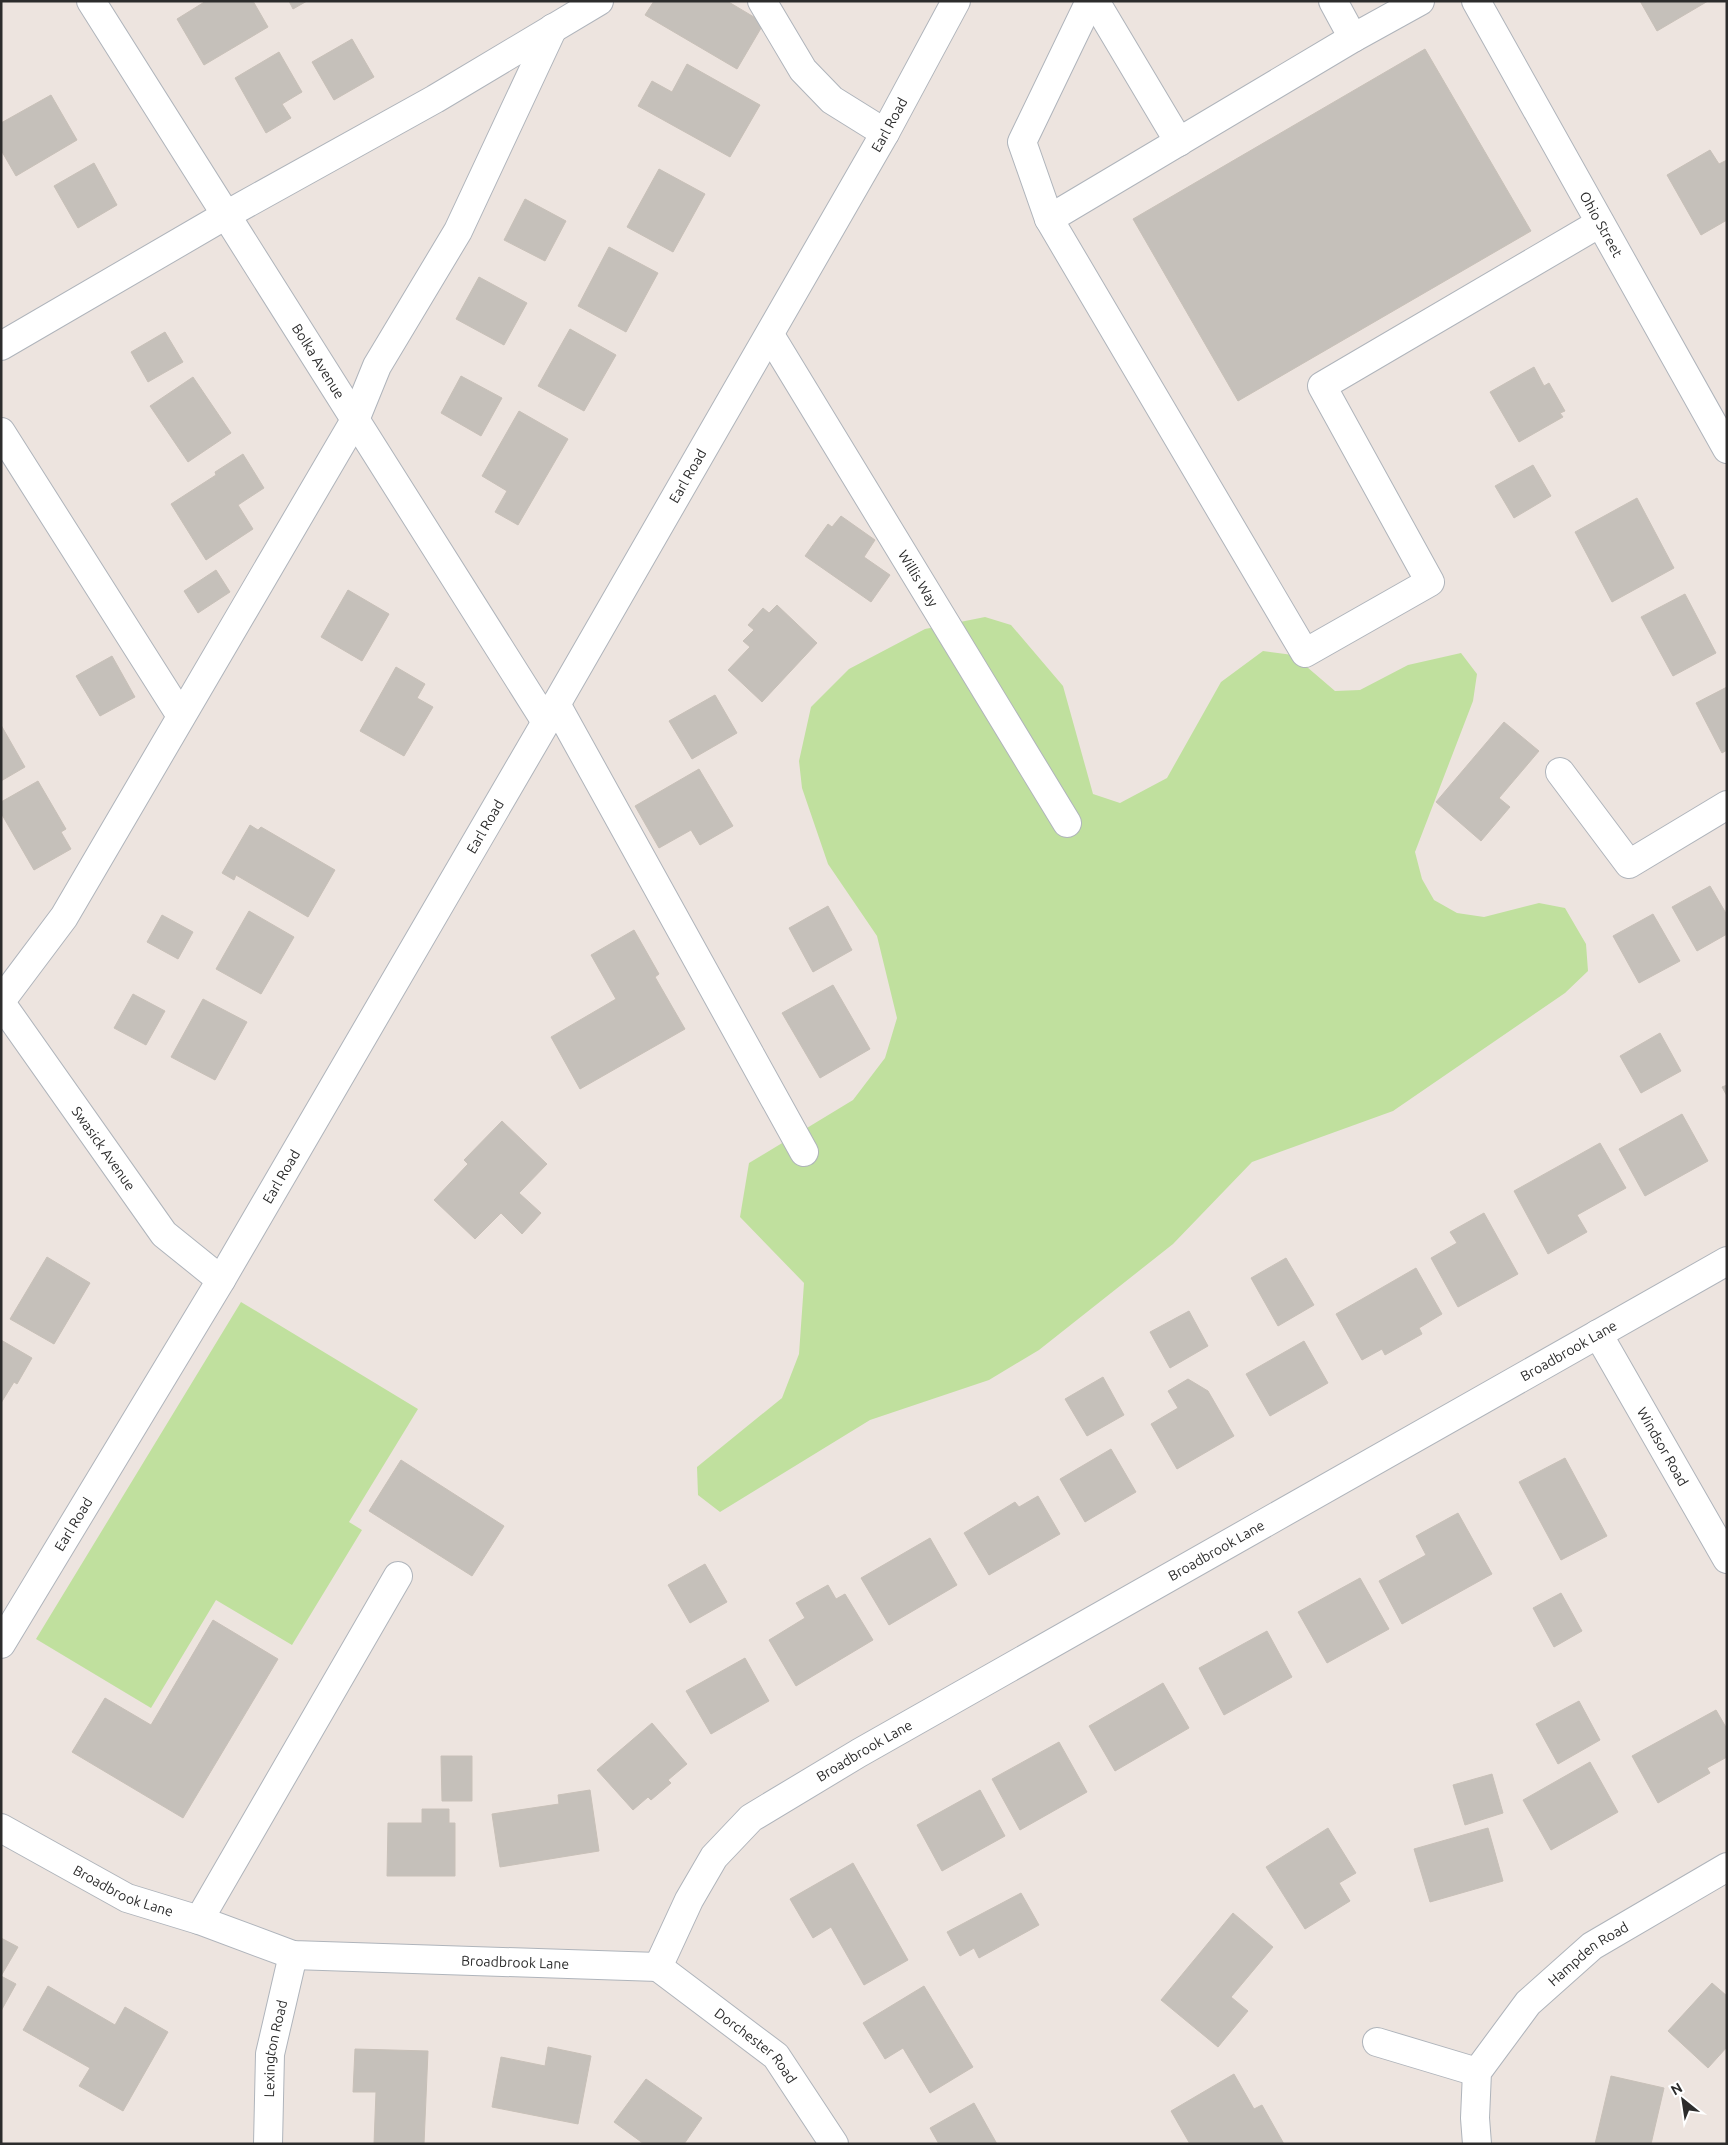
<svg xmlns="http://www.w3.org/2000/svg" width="1728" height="2145" font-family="Ubuntu,sans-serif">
<rect width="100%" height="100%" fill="#ede4df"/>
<!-- green -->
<g fill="#c0e09e">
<path d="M985 617 1011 625 1063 686 1093 794 1120 803 1167 778 1221 682 1263 651 1293 655 1335 691 1360 690 1408 665 1461 653 1477 674 1473 701 1415 852 1422 879 1434 900 1457 913 1484 917 1539 903 1565 908 1586 944 1588 971 1565 993 1393 1111 1252 1162 1173 1244 1039 1350 989 1380 870 1420 720 1512 698 1495 697 1467 782 1398 799 1354 804 1283 740 1217 749 1163 853 1100 885 1058 897 1018 877 936 828 864 802 788 799 761 811 707 849 669 925 629Z"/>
<path d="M241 1302 418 1409 349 1522 362 1530 292 1645 216 1600 151 1708 36 1639Z"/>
</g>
<!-- building -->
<g fill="#c5c0ba" stroke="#c8c0b8">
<path d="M206 1H253L268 27 204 65 177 19Z"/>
<path d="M289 1H307L293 9Z"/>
<path d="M654 1H727L764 23 737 69 645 15Z"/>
<path d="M1640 1H1708L1657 31Z"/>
<path d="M352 39 374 77 334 100 312 62Z"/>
<path d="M1425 49 1531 231 1238 401 1133 219Z"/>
<path d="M279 52 302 92 282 104 291 118 266 133 235 78Z"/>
<path d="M687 64 760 105 730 157 638 106 652 81 672 92Z"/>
<path d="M51 95 77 140 16 176 1 150V123Z"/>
<path d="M1710 150 1719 164 1727 160V220L1701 235 1667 175Z"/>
<path d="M94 163 117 205 78 228 54 186Z"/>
<path d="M659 169 705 194 673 252 627 227Z"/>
<path d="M525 199 566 221 545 261 504 240Z"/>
<path d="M609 247 658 273 626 332 578 306Z"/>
<path d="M479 277 527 303 504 345 456 319Z"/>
<path d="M570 329 616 355 584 411 538 386Z"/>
<path d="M165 332 183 362 148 382 131 352Z"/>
<path d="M1534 367 1544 386 1549 383 1565 411 1560 413 1563 417 1519 442 1490 392Z"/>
<path d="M461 376 502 398 481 436 441 413Z"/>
<path d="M193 377 231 433 188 462 150 406Z"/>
<path d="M519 411 568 439 518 525 495 512 507 491 482 476Z"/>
<path d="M243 454 264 488 238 505 253 529 206 560 171 504 216 475 215 472Z"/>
<path d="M1533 465 1551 496 1514 518 1495 486Z"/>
<path d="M1637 498 1674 568 1612 602 1575 532Z"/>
<path d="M841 516 875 540 864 557 890 575 871 602 805 556 828 524 832 527Z"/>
<path d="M216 570 230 592 198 613 184 591Z"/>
<path d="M348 590 389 614 362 661 321 637Z"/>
<path d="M1685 594 1716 653 1673 676 1641 617Z"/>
<path d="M777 605 817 643 762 702 728 670 750 647 743 641 754 630 748 625 763 608 769 613Z"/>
<path d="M112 656 135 697 100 716 76 676Z"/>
<path d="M396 667 425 684 417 698 433 707 404 756 360 731Z"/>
<path d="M1727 687V750L1722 753 1696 703Z"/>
<path d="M715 695 737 733 692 759 669 721Z"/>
<path d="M1504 722 1539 751 1499 798 1510 807 1481 841 1436 802Z"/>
<path d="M1 725 25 767 1 781Z"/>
<path d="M699 769 733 826 700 845 691 830 659 848 635 806Z"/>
<path d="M38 781 66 829 61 832 71 849 34 870 1 813V802Z"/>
<path d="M250 825 258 830 261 827 335 870 308 917 236 875 234 880 222 873Z"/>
<path d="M1710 886 1727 915V934L1697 951 1672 907Z"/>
<path d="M828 906 852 950 813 972 789 928Z"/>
<path d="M249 911 294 937 261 994 216 969Z"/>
<path d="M1653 914 1680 961 1639 983 1613 936Z"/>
<path d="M162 915 193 932 178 959 147 942Z"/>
<path d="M634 930 659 974 655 977 685 1029 580 1089 551 1037 616 999 591 955Z"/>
<path d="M833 985 870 1049 820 1078 782 1013Z"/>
<path d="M133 994 165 1011 146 1045 114 1028Z"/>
<path d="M203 999 247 1022 215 1080 171 1057Z"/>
<path d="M1660 1033 1681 1071 1641 1093 1620 1056Z"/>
<path d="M1727 1085V1096L1722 1087Z"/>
<path d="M1682 1114 1708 1161 1645 1196 1619 1149Z"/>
<path d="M502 1121 547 1164 519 1193 541 1213 522 1234 501 1213 475 1239 434 1200 468 1164 464 1160Z"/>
<path d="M1600 1143 1626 1188 1577 1215 1587 1232 1548 1254 1514 1191Z"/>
<path d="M1484 1213 1518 1274 1458 1307 1431 1258 1457 1243 1450 1232Z"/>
<path d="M47 1257 90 1283 54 1344 10 1319Z"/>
<path d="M1286 1258 1314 1305 1278 1326 1251 1278Z"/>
<path d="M1416 1268 1442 1314 1419 1328 1422 1334 1385 1355 1382 1349 1362 1360 1336 1314Z"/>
<path d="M1189 1311 1208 1346 1170 1368 1150 1332Z"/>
<path d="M1 1340 32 1358 17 1384 14 1382 1 1403Z"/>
<path d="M1304 1341 1328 1383 1270 1416 1246 1374Z"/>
<path d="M1103 1377 1124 1415 1087 1436 1065 1399Z"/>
<path d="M1188 1379 1208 1391 1234 1436 1177 1469 1151 1424 1178 1408 1168 1391Z"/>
<path d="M1111 1449 1136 1492 1085 1522 1060 1479Z"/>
<path d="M1565 1458 1607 1536 1561 1560 1519 1482Z"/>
<path d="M401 1460 504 1526 472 1576 369 1511Z"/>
<path d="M1038 1496 1060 1534 989 1575 964 1533 1015 1502 1019 1507Z"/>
<path d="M1458 1513 1492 1574 1402 1624 1379 1581 1426 1555 1416 1536Z"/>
<path d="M930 1538 957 1585 889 1625 861 1578Z"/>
<path d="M705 1564 727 1602 690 1623 668 1585Z"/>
<path d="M1360 1578 1389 1629 1327 1663 1298 1612Z"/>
<path d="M828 1585 836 1599 845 1594 873 1640 796 1686 769 1640 805 1618 796 1603Z"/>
<path d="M1561 1593 1582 1631 1554 1647 1533 1608Z"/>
<path d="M213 1620 278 1659 183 1818 72 1752 105 1698 151 1725Z"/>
<path d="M1267 1631 1292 1677 1224 1715 1199 1668Z"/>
<path d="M745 1658 769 1701 711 1734 686 1691Z"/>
<path d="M1163 1683 1189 1728 1115 1771 1089 1726Z"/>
<path d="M1579 1701 1600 1740 1558 1764 1536 1724Z"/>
<path d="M1716 1710 1727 1729V1757L1707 1768 1710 1773 1658 1803 1632 1756Z"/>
<path d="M652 1723 687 1764 668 1780 671 1783 651 1800 648 1797 633 1810 597 1770Z"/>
<path d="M1059 1742 1087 1792 1020 1830 992 1779Z"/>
<path d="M441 1756H472V1801H442Z"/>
<path d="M1590 1762 1618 1812 1551 1850 1523 1800Z"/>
<path d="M1492 1774 1503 1813 1465 1825 1453 1785Z"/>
<path d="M590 1790 599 1851 500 1867 492 1814 559 1804 558 1795Z"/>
<path d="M980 1790 1005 1836 942 1871 917 1825Z"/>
<path d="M422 1809H449V1823H455V1876H387L388 1823H422Z"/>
<path d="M1328 1828 1356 1873 1339 1883 1350 1901 1305 1929 1266 1867Z"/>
<path d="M1488 1828 1503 1881 1430 1902 1414 1849Z"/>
<path d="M853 1863 908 1960 864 1985 831 1927 813 1938 790 1899Z"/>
<path d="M1021 1893 1039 1925 979 1958 974 1948 960 1956 947 1932Z"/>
<path d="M1233 1913 1273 1947 1231 1997 1248 2011 1218 2047 1161 2000Z"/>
<path d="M1 1938 18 1947 1 1976 16 1984 1 2011Z"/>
<path d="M1712 1983 1727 1996V2047L1708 2068 1668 2031Z"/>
<path d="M48 1986 115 2025 125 2007 168 2032 123 2111 79 2086 90 2068 23 2030Z"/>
<path d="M924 1986 973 2067 930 2093 903 2048 885 2059 863 2023Z"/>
<path d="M548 2047 591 2056 578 2124 492 2107 501 2057 545 2066Z"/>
<path d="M355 2049 428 2051 424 2144H374L376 2092H353Z"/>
<path d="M1234 2074 1254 2109 1262 2105 1284 2144H1190L1171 2111Z"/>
<path d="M1611 2076 1664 2088 1651 2144H1595Z"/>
<path d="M646 2079 702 2118 684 2144H644L614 2122Z"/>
<path d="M974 2103 997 2144H939L930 2128Z"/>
</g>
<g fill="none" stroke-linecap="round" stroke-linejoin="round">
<defs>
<g id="minor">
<path id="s1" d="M91 1 546 722"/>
<path d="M762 1 803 70 832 100 885 133"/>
<path d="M1090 1 1022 142 1049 219 1305 653 1430 582 1322 386 1600 223"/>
<path d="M1095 1 1179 142"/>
<path d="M1333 1 1353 38 1420 1"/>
<path id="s2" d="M1476 1 1727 449"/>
<path d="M1049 219 1353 38"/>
<path id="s3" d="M770 335 1067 823"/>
<path d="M1 346 226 215 435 99 599 1"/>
<path d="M1 432 181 716"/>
<path d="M556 704 804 1152"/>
<path d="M1560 772 1629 864 1727 805"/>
<path d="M1 1001 64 917 355 420 377 366 458 231 553 28"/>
<path id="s4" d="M1 1003 164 1234 221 1280"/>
<path id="s5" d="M1598 1334 1727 1559"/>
<path id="s6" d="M1 1644 221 1280 546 722 885 133 956 1"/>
<path id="s7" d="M1 1828 127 1898 199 1920 293 1955 658 1967 689 1900 714 1857 751 1818 859 1753 1727 1261"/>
<path d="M199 1920 398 1576"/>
<path id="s8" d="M658 1967 776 2056 834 2144"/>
<path d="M1377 2042 1477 2072"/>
<path id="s9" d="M268 2144 270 2054 293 1955"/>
<path id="s10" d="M1477 2144 1475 2118 1477 2072 1528 2003 1592 1946 1727 1867"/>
</g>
</defs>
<!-- minor casing -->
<use href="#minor" stroke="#afb4bb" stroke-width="30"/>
<!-- minor -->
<use href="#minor" stroke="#fff" stroke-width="28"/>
</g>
<g text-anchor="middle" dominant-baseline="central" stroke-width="4" stroke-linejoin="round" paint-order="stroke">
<!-- street labels -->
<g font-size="14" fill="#2c2c2c" stroke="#fff">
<text stroke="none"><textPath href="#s6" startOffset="1760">Earl Road</textPath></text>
<text stroke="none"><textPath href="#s2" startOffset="256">Ohio Street</textPath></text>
<text stroke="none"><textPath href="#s1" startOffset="426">Bolka Avenue</textPath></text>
<text stroke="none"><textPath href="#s6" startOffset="1355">Earl Road</textPath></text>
<text stroke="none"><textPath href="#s3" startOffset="285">Willis Way</textPath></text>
<text stroke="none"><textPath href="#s6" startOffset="950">Earl Road</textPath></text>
<text stroke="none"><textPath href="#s4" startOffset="178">Swasick Avenue</textPath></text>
<text stroke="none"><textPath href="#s6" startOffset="545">Earl Road</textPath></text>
<text stroke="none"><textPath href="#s7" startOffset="1804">Broadbrook Lane</textPath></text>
<text stroke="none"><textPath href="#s5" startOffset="130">Windsor Road</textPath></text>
<text stroke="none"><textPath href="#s6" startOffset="140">Earl Road</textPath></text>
<text stroke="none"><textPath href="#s7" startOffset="1399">Broadbrook Lane</textPath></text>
<text stroke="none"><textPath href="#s7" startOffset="994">Broadbrook Lane</textPath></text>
<text stroke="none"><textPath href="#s7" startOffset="138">Broadbrook Lane</textPath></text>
<text stroke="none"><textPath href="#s10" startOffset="236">Hampden Road</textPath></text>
<text stroke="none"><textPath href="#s7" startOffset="542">Broadbrook Lane</textPath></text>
<text stroke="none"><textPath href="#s8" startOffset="126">Dorchester Road</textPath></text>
<text stroke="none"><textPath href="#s9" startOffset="96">Lexington Road</textPath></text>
</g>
</g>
<!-- border -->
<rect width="1728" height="2145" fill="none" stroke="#2c2c2c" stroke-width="5"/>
<!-- north arrow -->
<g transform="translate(1683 2100) rotate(330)" stroke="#ffffff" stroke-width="4" paint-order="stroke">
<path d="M0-4L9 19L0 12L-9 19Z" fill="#2c2c2c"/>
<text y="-8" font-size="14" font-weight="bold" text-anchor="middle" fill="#2c2c2c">N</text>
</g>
</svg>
